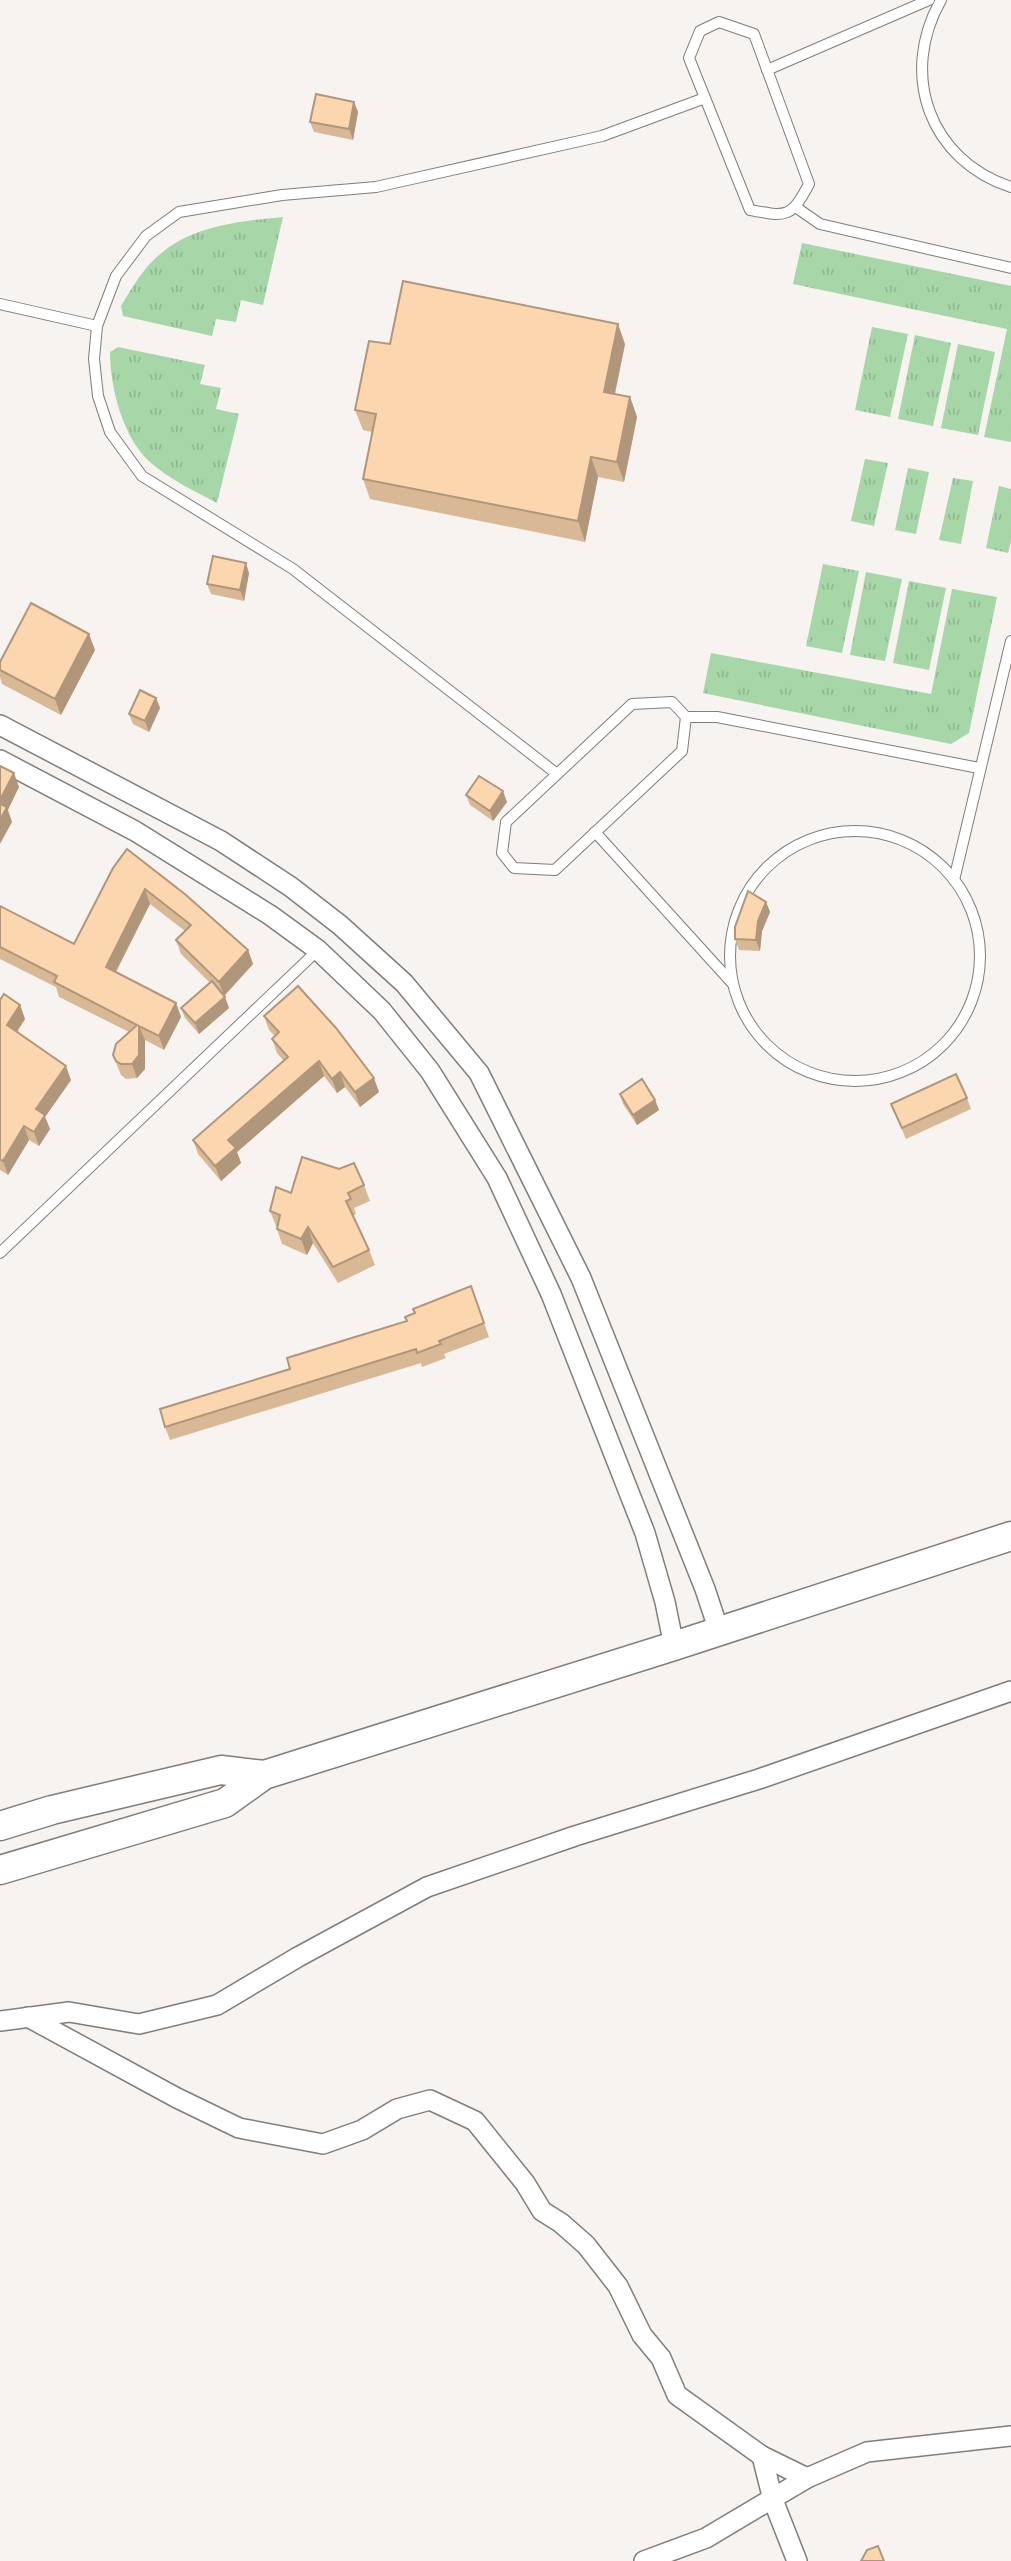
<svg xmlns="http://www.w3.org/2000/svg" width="1011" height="2561" font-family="'Source Serif 4',serif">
<defs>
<pattern id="grass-tufts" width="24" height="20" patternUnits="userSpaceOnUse" patternTransform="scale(1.75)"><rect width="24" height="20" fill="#a7d7a8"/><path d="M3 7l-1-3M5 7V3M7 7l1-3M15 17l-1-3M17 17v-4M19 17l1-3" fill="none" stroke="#90b991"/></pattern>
</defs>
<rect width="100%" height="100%" fill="#f7f3f0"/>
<!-- grass -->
<g fill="url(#grass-tufts)">
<path d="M283 217 263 305 241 300 236 322 216 319 212 336 123 316 121 306C133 286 145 265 164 251 197 225 243 221 283 217Z"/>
<path d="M802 243 1011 286V442L984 437 1007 329 793 284Z"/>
<path d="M872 327 908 334 890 417 855 410Z"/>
<path d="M915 335 951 343 933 426 898 419Z"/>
<path d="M958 344 995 352 978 435 941 428Z"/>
<path d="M118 347 205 365 200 384 221 388 216 409 239 414 217 503C196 492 169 479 151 463 123 439 110 387 110 352Z"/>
<path d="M865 459 888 463 874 526 851 521Z"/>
<path d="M908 468 929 472 916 534 895 530Z"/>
<path d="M953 478 973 481 961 544 939 540Z"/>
<path d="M999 486 1011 489V541L1008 553 986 548Z"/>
<path d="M823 564 859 571 842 653 806 646Z"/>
<path d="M866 572 902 579 885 661 850 655Z"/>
<path d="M909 581 946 588 929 670 893 663Z"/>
<path d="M952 589 997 597 969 733 951 744 703 693 711 653 931 694Z"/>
</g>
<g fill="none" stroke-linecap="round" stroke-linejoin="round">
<defs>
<g id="lane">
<path d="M941 0C899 74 929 160 1011 187"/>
<path d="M719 22 754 34 809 184C791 218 787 217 750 210L689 58 700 31Z"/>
<path d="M767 70 929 0"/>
<path d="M797 208 820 224 1011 268"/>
<path d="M0 304 97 326"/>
<path d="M672 702 686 717 682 751 555 870 514 868 502 853 506 822 632 704Z"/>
<path d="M686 717H717L979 768"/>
<path d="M557 774 293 569 142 476 110 432 98 396 94 359 97 326 116 276 146 236 179 212 282 195 376 187 602 136 705 98"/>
<circle cx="855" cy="956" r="125"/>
<path d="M595 832 732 983"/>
<path d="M954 880 1011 641"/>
<path d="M0 1253 318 950"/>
</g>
<g id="street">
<path d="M0 725 221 841 291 887 340 925 404 983 479 1073 581 1278 705 1589 719 1631"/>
<path d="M0 760 135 831 270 915 318 950 382 1011 430 1071 497 1178 551 1294 645 1533 665 1602 674 1646"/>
<path d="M28 2017 177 2098 239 2128 323 2144 362 2130 397 2109 430 2100 475 2121 525 2183 542 2211 561 2223 586 2245 618 2286 642 2335 661 2358 677 2395 762 2456 807 2478"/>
<path d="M0 2021 69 2012 139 2024 217 2005 298 1957 427 1887 575 1836 759 1779 1011 1691"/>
<path d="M762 2456 773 2500 797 2561"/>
<path d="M644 2561 706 2538 807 2478 867 2452 1011 2436"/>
</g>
<g id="secondary">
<path d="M0 1826 52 1810 221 1770 264 1775"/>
<path d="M0 1870 225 1803 264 1775 674 1646 1011 1536"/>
</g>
</defs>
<!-- lane casing -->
<use href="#lane" stroke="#807d7b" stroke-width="12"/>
<!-- street casing -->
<use href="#street" stroke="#807d7b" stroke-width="22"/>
<!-- secondary casing -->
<use href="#secondary" stroke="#807d7b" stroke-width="31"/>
<!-- lane -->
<use href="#lane" stroke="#fff" stroke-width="10"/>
<!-- street -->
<use href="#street" stroke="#fff" stroke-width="19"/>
<!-- secondary -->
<use href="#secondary" stroke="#fff" stroke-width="28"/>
</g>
<!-- wall -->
<g fill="#d9b896">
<path d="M354 102 358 112 353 140 314 132 310 122Z"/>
<path d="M390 344H625L615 394 630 397 637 417 624 482 598 477 585 542 370 499 363 479 372 432 363 430 355 410Z"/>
<path d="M249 573 244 601 211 594 207 584Z"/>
<path d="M95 650 61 715 2 684 0 677V662Z"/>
<path d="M156 698 160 708 149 732 133 724 129 714Z"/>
<path d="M466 795 507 802 493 821 470 805Z"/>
<path d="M113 868 248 950 253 964 224 996 229 1008 199 1034 185 1018 181 1008 210 983 181 954 176 940 185 931 150 904 116 972 176 1003 181 1017 164 1050 145 1040V1069L137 1078 126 1079 121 1075 113 1055 129 1032 59 997 56 987 0 959V906L74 944Z"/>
<path d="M766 902 770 912 762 931 760 951 739 950 735 939Z"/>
<path d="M0 1000 20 1005 25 1019 17 1032 71 1080 45 1117 50 1129 39 1146 29 1140 8 1175 0 1170Z"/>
<path d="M264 1016 379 1092 360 1107 345 1087 337 1093 324 1076 237 1152 241 1163 221 1181 198 1154 193 1140 284 1061 277 1053 272 1039 275 1036 269 1030Z"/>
<path d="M620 1094 655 1100 659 1110 637 1125 623 1104Z"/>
<path d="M967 1098 971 1109 906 1139 891 1104Z"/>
<path d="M339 1169 364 1185 370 1201 354 1208 356 1214 353 1216 369 1250 375 1265 338 1283 313 1243 307 1255 282 1244 277 1229V1227L276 1226 270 1211 291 1193Z"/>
<path d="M471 1286 489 1337 444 1354 446 1358 422 1367 421 1363 170 1440 165 1427 406 1321 415 1313Z"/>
</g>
<!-- shaded-wall -->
<g fill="#b0967a">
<path d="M354 102 358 112 353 140 349 129Z"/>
<path d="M618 324 625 344 611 412 604 392Z"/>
<path d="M630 397 637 417 624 482 617 462Z"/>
<path d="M591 457 598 477 585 542 578 521Z"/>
<path d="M246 563 249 573 244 601 240 590Z"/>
<path d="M89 634 95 650 61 715 55 699Z"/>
<path d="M156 698 160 708 149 732 145 721Z"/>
<path d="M14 773 19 787 8 810 12 822 0 844V800Z"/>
<path d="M503 791 507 802 493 821 490 811Z"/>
<path d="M145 889 150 904 111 981 106 967Z"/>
<path d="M766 902 770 912 762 931 760 951 756 940 758 921Z"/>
<path d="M248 950 253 964 224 996 219 982Z"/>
<path d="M225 997 229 1008 199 1034 195 1023Z"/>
<path d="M176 1003 181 1017 164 1050 159 1036Z"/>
<path d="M20 1005 25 1019 12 1039 7 1025Z"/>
<path d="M139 1026 145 1040V1069L137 1078 132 1064Z"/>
<path d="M319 1061 324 1076 237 1152 241 1163 221 1181 215 1166 228 1140Z"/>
<path d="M66 1066 71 1080 45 1117 50 1129 39 1146 34 1132 36 1109Z"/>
<path d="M340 1072 345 1087 337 1093 332 1079Z"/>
<path d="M374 1078 379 1092 360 1107 355 1092Z"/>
<path d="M655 1100 659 1110 637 1125 633 1115Z"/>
<path d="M24 1126 29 1140 8 1175 3 1161Z"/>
<path d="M308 1227 313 1243 307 1255 301 1239Z"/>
</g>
<!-- building -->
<g fill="#fcd6ae" stroke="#b0967a" stroke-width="2">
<path d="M316 94 354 102 349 129 310 122Z"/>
<path d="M403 281 618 324 604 392 630 397 617 462 591 457 578 521 363 479 376 414 355 410 369 341 390 344Z"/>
<path d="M213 556 246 563 240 590 207 584Z"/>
<path d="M31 603 89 634 55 699 0 670V662Z"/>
<path d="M140 690 156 698 145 721 129 714Z"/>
<path d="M0 766 14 773 0 800Z"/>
<path d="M479 776 503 791 490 811 466 795Z"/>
<path d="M0 804 7 807 0 820Z"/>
<path d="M127 849 186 895 248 950 219 982 176 940 191 925 145 889 106 967 176 1003 159 1036 139 1026V1055L132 1064H121L116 1061 113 1055 116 1044 137 1025 54 982 57 976 0 947V906L74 944 113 868Z"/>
<path d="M748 891 766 902 758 921 756 940 735 939V927Z"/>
<path d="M212 981 225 997 195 1023 181 1008Z"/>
<path d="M298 986 336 1028 374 1078 355 1092 340 1072 332 1079 319 1061 228 1140 236 1148 215 1166 193 1140 288 1057 272 1039 279 1032 264 1016Z"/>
<path d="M4 994 20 1005 7 1025 66 1066 36 1109 45 1115 34 1132 24 1126 3 1161 0 1159V1000Z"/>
<path d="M956 1074 967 1098 902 1128 891 1104Z"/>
<path d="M642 1079 655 1100 633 1115 620 1094Z"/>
<path d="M302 1157 339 1169 354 1163 364 1185 348 1193 351 1199 346 1201 369 1250 333 1267 308 1227 301 1239 277 1229 280 1215 270 1211 276 1187 291 1193Z"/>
<path d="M471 1286 484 1323 439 1341 441 1344 417 1353 416 1349 165 1427 160 1409 290 1369 287 1358 407 1321 405 1317 415 1313 413 1309Z"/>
<path d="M878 2546 884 2561H861L867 2550Z"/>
</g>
</svg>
